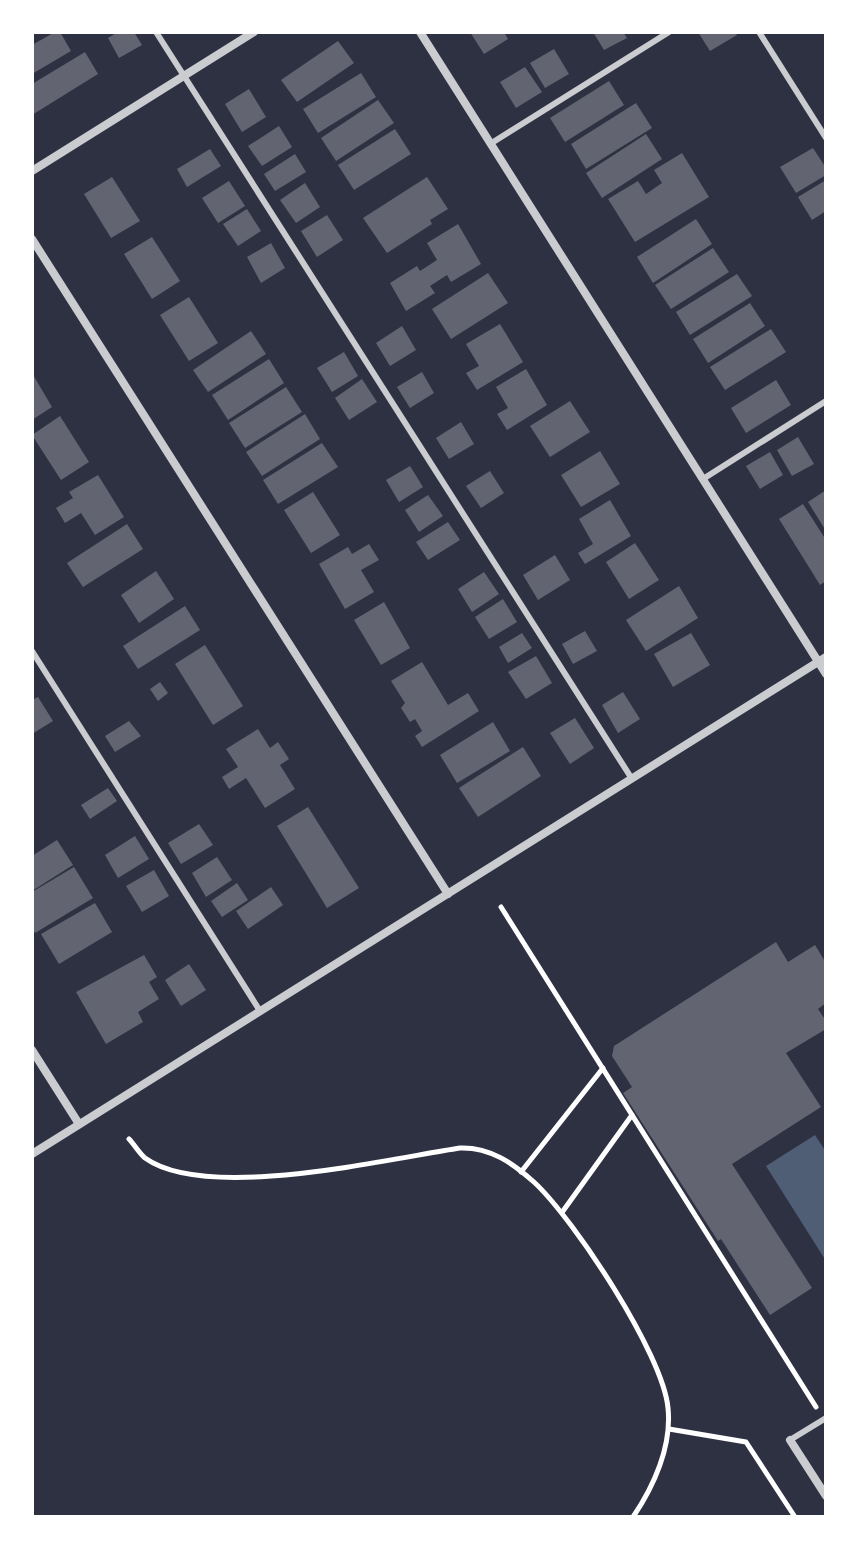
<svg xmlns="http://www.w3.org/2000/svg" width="858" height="1549" font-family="Montserrat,sans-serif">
<rect width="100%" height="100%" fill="#2d3142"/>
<!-- water -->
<path fill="#4f5d75" d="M815 1135 826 1152V1261L766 1166Z"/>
<!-- building -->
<g fill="#626471">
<path d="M55 32H60L71 51 32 74V45Z"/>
<path d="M118 32H134L142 45 119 58 108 38Z"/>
<path d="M470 32H504L508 39 484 54Z"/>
<path d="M593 32H623L627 38 604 50Z"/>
<path d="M698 32H735L737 35 710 51Z"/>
<path d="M338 41 354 63 297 102 281 80Z"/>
<path d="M554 49 569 74 545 88 530 63Z"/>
<path d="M85 52 98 74 32 115V84Z"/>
<path d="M525 67 542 92 516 108 500 82Z"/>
<path d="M361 73 376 97 318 133 303 109Z"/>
<path d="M609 81 624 105 565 142 550 118Z"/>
<path d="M249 89 266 117 242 132 225 104Z"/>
<path d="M378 100 394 123 336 161 321 138Z"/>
<path d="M636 103 652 128 586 169 571 144Z"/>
<path d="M279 126 292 147 262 166 248 146Z"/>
<path d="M395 129 411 154 354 190 338 165Z"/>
<path d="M646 134 662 159 602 198 586 173Z"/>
<path d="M813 148 826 168V175L796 193 780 167Z"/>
<path d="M210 149 221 166 187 187 177 169Z"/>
<path d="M682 153 709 197 635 242 608 199 638 181 646 194 662 183 654 170Z"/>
<path d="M295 154 306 172 275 191 264 174Z"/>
<path d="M112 177 140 221 111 238 84 194Z"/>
<path d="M427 177 448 209 430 220 432 224 387 253 363 218Z"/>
<path d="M826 180V211L812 220 798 197Z"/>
<path d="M229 181 245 206 218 223 202 198Z"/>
<path d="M305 183 320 207 296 223 280 200Z"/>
<path d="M247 209 261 231 238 246 223 224Z"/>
<path d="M327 215 343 240 317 257 301 231Z"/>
<path d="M696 219 712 244 653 283 637 257Z"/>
<path d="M458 224 481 264 451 282 447 275 430 286 435 293 406 311 390 283 417 266 420 271 437 260 427 243Z"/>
<path d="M152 237 180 281 152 299 124 254Z"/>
<path d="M271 243 285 268 261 283 247 257Z"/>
<path d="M713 248 729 272 671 309 655 285Z"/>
<path d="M488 273 508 303 451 339 432 309Z"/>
<path d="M737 274 752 296 690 335 676 312Z"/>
<path d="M189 297 218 343 189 361 160 315Z"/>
<path d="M750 303 765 326 708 363 693 339Z"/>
<path d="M500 324 523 362 477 390 466 373 479 366 466 344Z"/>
<path d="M402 326 416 350 390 366 376 343Z"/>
<path d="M771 329 786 352 725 390 710 367Z"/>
<path d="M251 331 266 354 208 392 193 370Z"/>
<path d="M344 352 358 376 332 392 317 368Z"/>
<path d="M269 359 284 383 228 420 212 395Z"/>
<path d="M526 369 547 405 507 430 497 414 508 408 496 387Z"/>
<path d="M422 372 434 393 410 408 397 387Z"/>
<path d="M32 373 52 407 32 420Z"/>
<path d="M362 379 377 402 349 420 335 398Z"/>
<path d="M776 380 791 405 746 433 731 408Z"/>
<path d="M286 387 302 412 245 448 229 423Z"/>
<path d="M570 401 590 432 550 457 530 426Z"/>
<path d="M305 414 320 439 262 476 246 452Z"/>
<path d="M60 416 89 462 61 480 32 435Z"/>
<path d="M461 422 474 444 449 459 436 438Z"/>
<path d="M798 437 814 464 792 476 777 450Z"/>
<path d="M322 443 338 467 278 504 263 480Z"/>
<path d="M600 451 620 484 581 507 561 475Z"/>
<path d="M770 452 783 475 760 489 746 466Z"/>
<path d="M410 466 423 487 399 502 386 480Z"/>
<path d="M490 471 504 493 481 508 466 486Z"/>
<path d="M98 475 124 517 95 535 81 513 65 523 56 508 73 498 69 492Z"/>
<path d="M826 490V531L808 502Z"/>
<path d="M313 492 340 535 311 553 284 510Z"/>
<path d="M428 495 443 516 419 532 405 510Z"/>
<path d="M610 500 631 536 585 564 578 553 593 544 579 519Z"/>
<path d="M803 504 826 540V581L820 585 779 519Z"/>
<path d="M448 522 460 540 428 560 416 542Z"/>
<path d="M127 524 143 549 83 587 67 563Z"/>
<path d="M635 543 659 580 629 599 606 562Z"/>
<path d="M369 544 379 560 361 570 374 592 345 609 319 564 348 547 352 554Z"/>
<path d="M555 555 570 580 538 600 523 575Z"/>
<path d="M156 571 174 599 139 623 121 595Z"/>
<path d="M484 572 499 594 472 612 458 589Z"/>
<path d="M679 586 698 618 646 651 626 620Z"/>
<path d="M503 599 517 622 489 639 475 617Z"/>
<path d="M384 602 410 648 381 665 354 620Z"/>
<path d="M185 606 200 630 138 669 123 646Z"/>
<path d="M585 631 597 651 573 664 562 644Z"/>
<path d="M522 633 532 648 508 663 499 647Z"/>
<path d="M691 633 710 665 673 687 654 654Z"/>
<path d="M205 645 243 706 213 725 175 664Z"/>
<path d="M536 656 552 683 526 699 508 672Z"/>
<path d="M422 662 448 705 468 693 479 711 422 747 415 736 422 731 415 719 410 722 401 708 405 703 391 681Z"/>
<path d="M160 682 168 693 158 701 150 689Z"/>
<path d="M623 692 640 719 618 733 602 705Z"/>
<path d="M38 697 53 721 32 734V700Z"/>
<path d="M575 718 594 748 570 764 550 733Z"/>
<path d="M129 721 141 736 115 752 105 736Z"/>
<path d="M493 722 510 751 457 783 440 755Z"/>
<path d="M258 729 270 748 278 742 289 759 280 765 295 789 265 808 246 778 229 789 222 777 238 767 226 749Z"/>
<path d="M523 747 541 776 478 817 459 788Z"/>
<path d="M108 788 117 801 90 819 81 805Z"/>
<path d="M308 807 359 888 327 908 277 826Z"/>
<path d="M199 824 213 845 181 864 168 843Z"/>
<path d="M135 836 149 859 118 878 105 855Z"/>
<path d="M57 840 73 865 32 891V856Z"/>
<path d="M217 857 232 880 206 897 192 873Z"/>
<path d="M74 867 93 898 35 933 32 927V892Z"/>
<path d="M154 870 169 896 142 912 126 886Z"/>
<path d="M237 883 248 900 222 917 211 901Z"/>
<path d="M271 887 283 905 248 929 236 911Z"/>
<path d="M95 903 112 932 59 964 41 934Z"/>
<path d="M776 942 788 962 815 945 826 963V1003L818 1009 826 1021V1029L786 1053 821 1107 732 1164 812 1288 770 1315 721 1239 718 1241 623 1093 632 1087 612 1056 614 1046Z"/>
<path d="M144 955 157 977 149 982 159 999 138 1012 143 1022 106 1044 76 992Z"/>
<path d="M189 964 206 990 181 1006 165 980Z"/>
</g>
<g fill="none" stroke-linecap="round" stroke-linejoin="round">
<!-- path -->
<g stroke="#fff" stroke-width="5">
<path d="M501 907 816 1407"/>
<path d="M129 1139C134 1144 139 1153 145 1158 206 1202 387 1159 460 1148 490 1147 513 1163 535 1183 575 1221 663 1354 668 1408 672 1446 654 1486 633 1517"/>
<path d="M521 1172 603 1068"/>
<path d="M563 1211 632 1115"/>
<path d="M669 1429 746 1442 795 1517"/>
</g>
<!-- service -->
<g stroke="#caccd0" stroke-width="6">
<path d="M156 32 632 779"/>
<path d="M759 32 826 138"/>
<path d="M490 144 669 32"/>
<path d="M703 479 826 401"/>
<path d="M32 651 260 1011"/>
<path d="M790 1440 826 1418"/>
</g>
<!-- minor -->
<g stroke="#caccd0" stroke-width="8">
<path d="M420 32 826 674"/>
<path d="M32 171 254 32"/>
<path d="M32 239 448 894"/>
<path d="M32 1050 79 1124"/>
<path d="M32 1154 826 657"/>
<path d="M790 1440 826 1496"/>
</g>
</g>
<!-- border -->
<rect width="858" height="1549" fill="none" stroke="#ffffff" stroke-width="68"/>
</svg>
